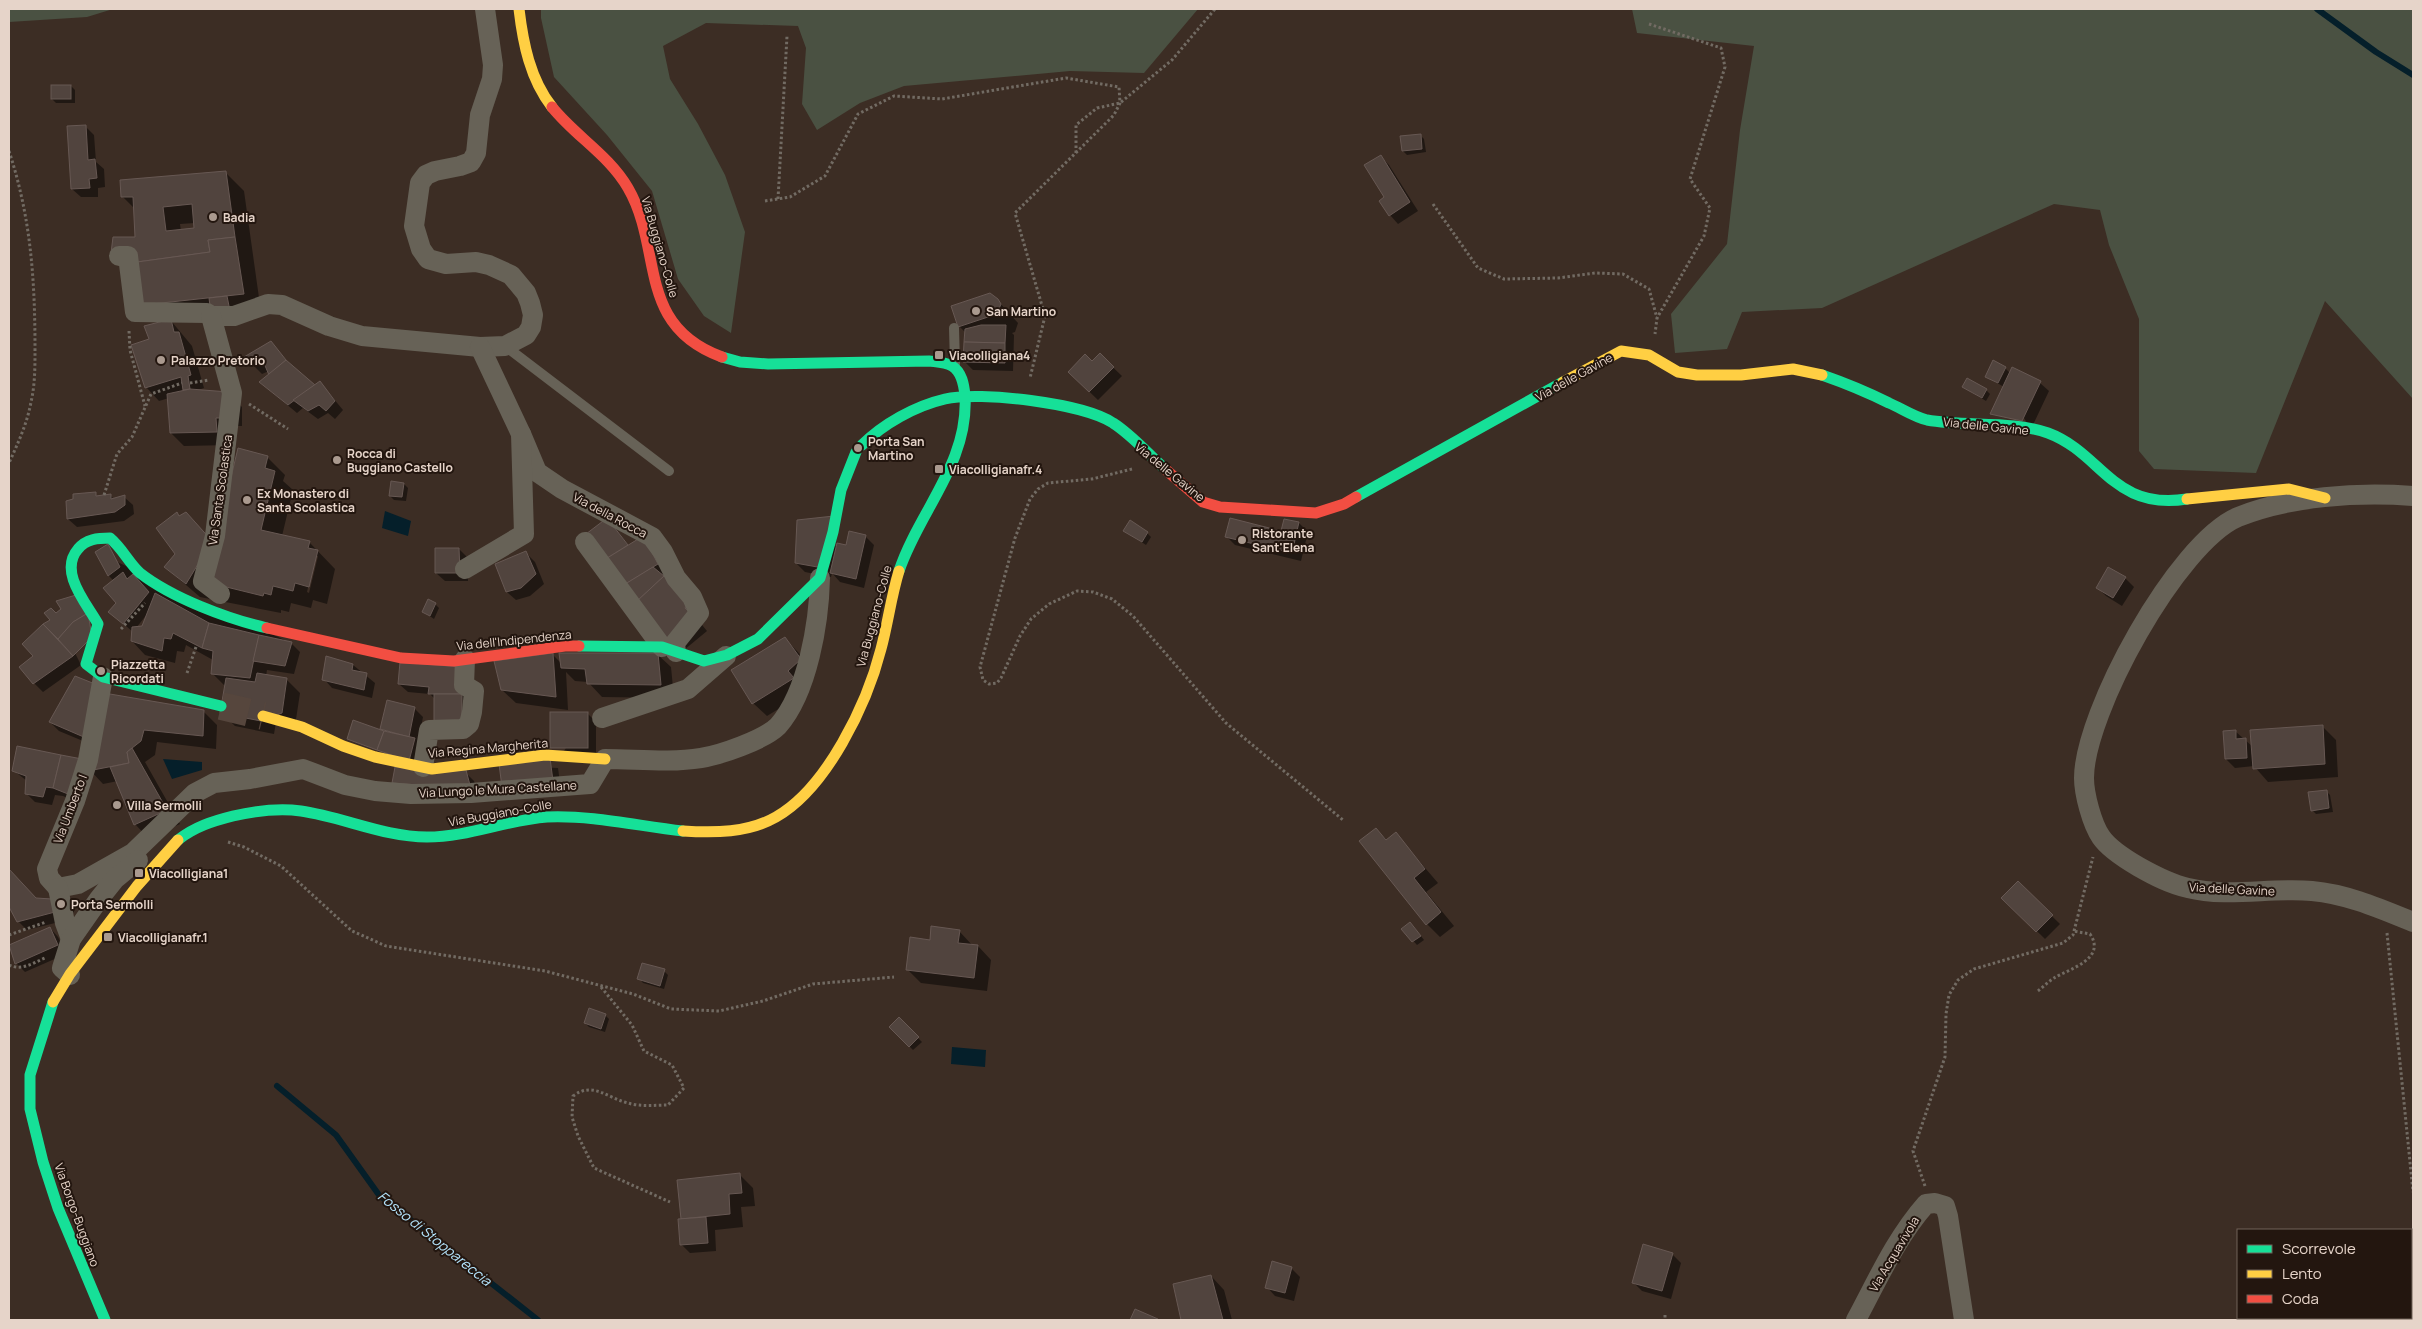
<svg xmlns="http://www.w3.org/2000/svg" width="2422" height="1329" font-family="Manrope,sans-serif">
<rect width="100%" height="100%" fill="#3c2d24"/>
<!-- green -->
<g fill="#4a5142">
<path d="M9 9H113L87 17 9 22Z"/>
<path d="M541 9H1198L1144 73 1070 71 904 86 860 103 817 130 802 104 806 48 798 26 706 23 663 46 670 79 698 124 725 175 745 232 731 333 704 316 678 279 652 191 607 135 554 77 541 18Z"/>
<path d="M1632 9H2413V399L2325 301 2256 473 2154 469 2139 451V319L2109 245 2100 210 2054 204 1822 308 1742 312 1727 349 1675 353 1671 314 1727 244 1740 130 1754 46 1637 33Z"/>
</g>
<!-- water -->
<g fill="#051f2a">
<path d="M385 511 411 521 408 536 382 528Z"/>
<path d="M163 759 202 762V770L172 779Z"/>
<path d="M952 1047 986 1050 985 1067 951 1064Z"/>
</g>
<!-- shadow -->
<g fill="#0007" fill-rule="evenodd">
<path d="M71 86 75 90V103H56L52 99Z"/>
<path d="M85 126 94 135 96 162 104 169 105 187 98 188V197H81L72 189Z"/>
<path d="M1420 135 1424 139 1426 152 1407 155 1403 151Z"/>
<path d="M1380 156 1389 165 1418 211 1398 224 1390 215Z"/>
<path d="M226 173 244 191 261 312 172 322 192 346 204 388 198 390 228 393 242 407V426H238L230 445 184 446 171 433 169 398 159 401 146 387 151 340 162 322 130 271 136 239 134 208 122 196ZM195 223 196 229 181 231 180 224Z"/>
<path d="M997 300 1018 323 1015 332 1012 333 1014 335 1013 371 973 370 964 361 966 333 959 326Z"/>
<path d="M270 342 291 366 315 387 319 383 328 392 343 410 335 419 328 413 318 419 303 408 297 413 261 383 271 376 269 371 262 374 246 358Z"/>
<path d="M1100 355 1122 376 1098 400 1069 372 1092 363Z"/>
<path d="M2005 368 2010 373 2012 369 2040 383 2049 391 2031 429 2004 387 1987 377Z"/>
<path d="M1963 387 1986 390 1990 394 1986 401Z"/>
<path d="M267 457 285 475 283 481 293 490 282 536 309 542 335 569 327 604 313 600 311 608 291 603 289 612 281 610V613L200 597 165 567 176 554V513L180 517 186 513 216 546ZM315 556H318L309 593 307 592Z"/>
<path d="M404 484 408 488 406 501 394 500 390 496Z"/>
<path d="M95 494 98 497 110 495 115 500 124 497 133 505 134 514 124 521 77 527 68 519Z"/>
<path d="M1299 523 1308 532 1301 561 1235 545 1227 537 1282 532Z"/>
<path d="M616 529 629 546 642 537 666 573 662 576 707 631 678 655 588 534Z"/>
<path d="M1125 531 1147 533 1151 537 1146 545Z"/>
<path d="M865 536 874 545 864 588 840 582 832 573 831 577 805 572 796 563 838 545 847 547Z"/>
<path d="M459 549 468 558V581H445L436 573Z"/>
<path d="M96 552 291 643 300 652 294 674 267 670 266 676 286 679 300 693 295 726 276 722 274 734 235 726 222 713 226 687 212 673 213 660 186 645 184 652 177 651 175 663 145 655 132 641 133 632 110 612 118 603 114 581 109 576ZM148 613 143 627 136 628Z"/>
<path d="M526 553 535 562 544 584 530 596 516 600 507 592Z"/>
<path d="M2125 578 2134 587 2122 606 2106 596 2097 587Z"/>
<path d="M435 604 439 608 434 619 424 612Z"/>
<path d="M56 615 81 665 43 692 34 683 35 656 24 645Z"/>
<path d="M785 639 798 652 813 673 806 692 767 716 753 703Z"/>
<path d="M552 654 562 664 657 654 671 667 674 698 602 697 588 682 575 681 566 672 568 710 516 703 502 690Z"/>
<path d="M353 665 375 683 372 698 332 688 324 679Z"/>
<path d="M461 668 470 735 430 694 408 692 399 684Z"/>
<path d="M103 694 203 711 217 725 216 749 157 742 155 755 145 762 180 824 148 838 135 824 118 781 103 784 90 770 82 804 63 796 55 795 52 805 35 802 26 793 27 781 13 770 81 760 95 746 59 731 50 722Z"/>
<path d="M388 702 414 708 423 717 418 743 417 769 381 731Z"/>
<path d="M587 713 596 722V756H561Z"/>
<path d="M2322 726 2336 740 2338 777 2268 782 2254 766 2235 768 2226 759 2235 731 2253 747Z"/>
<path d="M500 765 558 768 561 790Z"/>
<path d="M465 772 474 781 479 798H438Z"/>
<path d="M2326 791 2330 795 2333 812 2316 814 2312 810Z"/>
<path d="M1376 829 1388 841 1396 834 1438 883 1426 892 1454 926 1440 937 1427 924Z"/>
<path d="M9 870 36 899 54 900 67 897 71 901 74 912 62 915 63 921 27 930 18 921 9 905Z"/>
<path d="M2018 883 2060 924 2045 939 2003 898Z"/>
<path d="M1414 927 1424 940 1417 945 1403 929Z"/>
<path d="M50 928 58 937 66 954 25 972 16 963 9 946Z"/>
<path d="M959 931 973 946H978L991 960 987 991 921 983 908 970 931 941Z"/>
<path d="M664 971 668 975 664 989 643 983 639 978Z"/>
<path d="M605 1015 609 1019 605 1032 589 1027 585 1023Z"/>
<path d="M899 1019 922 1042 913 1050 890 1027Z"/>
<path d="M740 1175 753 1188 755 1206 741 1207 743 1227 715 1230 716 1251 690 1253 681 1244 679 1220Z"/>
<path d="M1672 1254 1681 1263 1671 1299 1642 1291 1633 1282Z"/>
<path d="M1291 1268 1300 1277 1294 1301 1275 1296 1267 1287Z"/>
<path d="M1211 1276 1224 1290 1232 1320H1183L1175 1285Z"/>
</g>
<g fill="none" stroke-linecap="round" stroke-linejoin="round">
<!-- stream -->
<g stroke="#051f2a" stroke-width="6">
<path d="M2317 9 2376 52 2413 75"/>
<path d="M277 1086 336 1135 379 1195 538 1320"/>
</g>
</g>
<!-- building -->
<g fill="#51443e" stroke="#675853" fill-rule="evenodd">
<rect x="51" y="85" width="20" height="14"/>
<path d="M86 125 88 160 95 159 97 178 89 179 90 188 71 189 67 126Z"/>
<path d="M1421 134 1422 149 1402 151 1400 136Z"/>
<path d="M1381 155 1410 202 1389 216 1379 201 1384 197 1364 165Z"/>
<path d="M226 171 235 237 208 240 210 252 137 262V252L111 253 113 237H135L133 197H121L120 180ZM192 204 194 228 166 231 163 207Z"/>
<path d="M235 237 244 294 143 305 137 262 210 252 208 240Z"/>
<path d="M990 293 998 299 1001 304 997 314 958 327 951 306Z"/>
<path d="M227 296 230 311 211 314 209 298Z"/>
<path d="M171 319 174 332H179L191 375 188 376 190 389 183 390 181 377 145 388 131 345 149 339 144 326Z"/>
<path d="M981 325H1006L1005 343 964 342 965 329Z"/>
<path d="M271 341 286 360 269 375 263 361 252 366 244 357Z"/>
<path d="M964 342 1005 343V363L963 362Z"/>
<path d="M1100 353 1114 367 1089 392 1068 372 1085 354 1092 361Z"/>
<path d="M286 360 315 385 288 405 259 382Z"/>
<path d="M1993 360 2006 367 1998 383 1985 377Z"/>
<path d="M2012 367 2041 381 2022 421 1990 414Z"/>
<path d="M1967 378 1987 389 1982 398 1962 387Z"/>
<path d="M320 381 335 401 326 411 319 405 308 411 293 400Z"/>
<path d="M190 389 229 392 224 418H216L217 432 170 433 167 394Z"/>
<path d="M238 448 268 456 265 468 275 471 261 530 310 541 308 548 318 550 309 587 295 583 293 591 273 586 271 595 264 593 263 596 206 582Z"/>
<path d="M391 481 404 483 402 497 389 496Z"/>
<path d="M96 492V496L111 494V499L125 495V505L115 512 67 519 66 501 73 499V494Z"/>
<path d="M177 512 179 516 186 512 212 541 186 584 164 567 175 554 156 528Z"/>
<path d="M834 516 823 568 795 563 797 520Z"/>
<path d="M607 518 628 545 604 560 586 534Z"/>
<path d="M1230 518 1281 531 1284 519 1299 522 1292 553 1225 537Z"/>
<path d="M1130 520 1148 532 1142 542 1123 531Z"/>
<path d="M849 531 866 535 856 579 830 573 837 543 846 545Z"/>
<path d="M643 536 658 564 622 586 604 560Z"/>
<path d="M108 544 120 567 108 576 95 552Z"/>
<path d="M435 548H459L460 573H435Z"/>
<path d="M526 551 536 574 521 588 506 592 495 564Z"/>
<path d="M653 567 664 576 636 602 622 586Z"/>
<path d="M2108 567 2126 577 2113 598 2096 588Z"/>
<path d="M123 572 127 579 133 574 149 592 123 624 108 612 116 603 103 588Z"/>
<path d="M664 576 689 602 685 608 695 617 663 642 636 602Z"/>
<path d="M155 593 209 623 202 648 173 633 171 639 164 638 162 651 131 641 132 627 142 626Z"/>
<path d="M76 595 88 613 73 622 58 639 43 624 50 620 44 613 51 608 56 613 61 609 56 601Z"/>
<path d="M428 599 436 603 430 616 422 612Z"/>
<path d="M88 613 92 637 73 656 58 639 73 622Z"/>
<path d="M209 623 259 635 250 678 211 674 213 651 202 648Z"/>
<path d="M43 624 73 656 33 684 19 667 33 656 22 644Z"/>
<path d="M259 635 292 642 285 666 253 661Z"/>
<path d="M785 637 801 659 788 671 794 678 752 704 731 670Z"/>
<path d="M553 653 556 697 501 690 494 661Z"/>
<path d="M559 653H658L661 685 587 684 585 669 561 668Z"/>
<path d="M326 656 353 664 352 670 367 673 364 690 322 680Z"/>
<path d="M400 662 461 667 462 694H428L429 687 398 684Z"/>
<path d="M257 673 287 678 282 713 261 721 220 713 226 678 255 682Z"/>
<path d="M75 676 95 684 86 738 49 722Z"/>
<path d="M104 693 204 710 203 736 144 730 141 741 127 752 129 763 88 771Z"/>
<rect x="434" y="694" width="28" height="33"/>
<path d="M387 700 415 707 409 737 380 729Z"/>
<rect x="550" y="712" width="38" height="36"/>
<path d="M353 720 384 731 377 750 347 739Z"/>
<path d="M2323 725 2325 764 2253 769 2250 730Z"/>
<path d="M2236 730V739L2246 738 2247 758 2225 759 2223 731Z"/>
<path d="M384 731 415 738 409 761 377 750Z"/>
<path d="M17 746 61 755 53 788 46 787 43 797 25 794 26 776 12 771Z"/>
<path d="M132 748 167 810 134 825 110 767 129 763 127 752Z"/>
<path d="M61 755 82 759 73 796 53 788Z"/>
<path d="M550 758 553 781 502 787 499 764Z"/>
<path d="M395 767 466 770 471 789 392 783Z"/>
<path d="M2327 790 2329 808 2311 811 2308 792Z"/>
<path d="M1376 828 1386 840 1396 832 1425 869 1414 878 1441 912 1426 925 1359 841Z"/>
<path d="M9 869 36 898 52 899 55 912 17 922 9 907Z"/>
<path d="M2018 881 2053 915 2036 932 2001 898Z"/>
<path d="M1410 922 1421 936 1412 942 1401 929Z"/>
<path d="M931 926 960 930 958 943 978 945 974 978 906 970 910 937 930 940Z"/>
<path d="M50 927 58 945 15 964 9 945Z"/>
<path d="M642 963 665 969 660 986 637 979Z"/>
<path d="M589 1008 606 1014 601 1029 584 1023Z"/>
<path d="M899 1017 919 1037 909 1047 889 1027Z"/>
<path d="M740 1173 742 1193 729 1194 730 1214 681 1219 677 1180Z"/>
<path d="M706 1217 708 1243 680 1245 678 1219Z"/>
<path d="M1643 1244 1673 1253 1662 1291 1632 1283Z"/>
<path d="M1272 1261 1292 1267 1285 1293 1265 1288Z"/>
<path d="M1211 1275 1223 1320H1181L1173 1284Z"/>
<path d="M1135 1309 1158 1319 1157 1320H1130Z"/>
</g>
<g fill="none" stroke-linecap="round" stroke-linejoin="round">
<!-- secondary-tunnel -->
<path stroke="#56463d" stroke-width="28" stroke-dasharray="28 14" stroke-linecap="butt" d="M221 706 263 716"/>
<!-- path -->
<g stroke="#726b63" stroke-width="3" stroke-dasharray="2.5 2.5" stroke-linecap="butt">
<path d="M1649 24 1721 48 1725 67 1690 179 1710 208 1704 236 1657 318"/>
<path d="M9 151C31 218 35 280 35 350 35 367 35 385 31 402 27 424 18 443 9 463"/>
<path d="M1076 153V125L1097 108 1120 103 1172 60 1215 9"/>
<path d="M778 199 787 36"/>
<path d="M765 201 790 197 825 176 858 114 894 96 942 99 1066 78 1119 87 1120 103 1114 115 1015 213 1045 316 1030 378"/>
<path d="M1433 204 1478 268 1504 279 1558 278 1595 273 1623 274 1649 289 1657 318 1655 334"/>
<path d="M129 331 130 350 145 406"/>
<path d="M190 383 209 380"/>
<path d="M249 404 288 429"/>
<path d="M1132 469 1092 479 1048 483 1038 489 1030 499 1015 538 980 667 983 680 989 684 997 683 1001 678 1020 636 1031 619 1049 604 1077 591 1093 592 1112 599 1133 616 1226 723 1343 820"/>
<path d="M104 495 117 454 132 437 151 394 182 383"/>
<path d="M121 629 145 603"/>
<path d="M187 673 196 647"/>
<path d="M228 842 244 847 281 866 352 931 386 946 545 971 633 994 671 1009 719 1011 763 1001 813 984 894 977"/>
<path d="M2387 933 2413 1192"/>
<path d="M9 935 46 922"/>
<path d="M9 965C22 971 33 963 45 958"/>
<path d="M601 987 632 1025 644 1051 672 1065 684 1088 668 1105C656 1105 640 1107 628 1103 607 1098 593 1081 573 1096L572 1117 578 1136 594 1168 670 1202"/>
<path d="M2038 991C2043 987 2048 982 2054 978 2069 969 2107 959 2090 934L2073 931"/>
<path d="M1925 1186 1913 1151 1945 1057 1946 1014 1949 995 1958 980 1974 969 2063 943 2073 935 2093 857"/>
<path d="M1665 1315V1320"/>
</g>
<!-- lane -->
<g stroke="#676257" stroke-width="10">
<path d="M954 328 955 364"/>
<path d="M505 346 669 471"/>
</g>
<!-- street -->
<g stroke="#676257" stroke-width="20">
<path d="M119 256H128L135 312 207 313 211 316H234L268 304 282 305 329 326 362 336 480 347 505 346 526 335 531 327 533 315 530 303 526 293 511 275 489 265 476 262 446 264 428 259 421 249 414 226 420 183 426 175 435 171 460 166 471 162 476 153 480 115 492 79 493 65 485 9"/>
<path d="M211 316 232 393 215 536 203 581 220 594"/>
<path d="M521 434 537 472 562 489 652 537 663 552 676 578 692 597 699 613 675 643 676 652"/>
<path d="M2413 496C2358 492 2290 496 2238 517 2177 543 2084 713 2084 778 2084 794 2092 824 2101 837 2109 849 2127 860 2139 867 2155 876 2170 884 2188 888 2228 898 2272 887 2312 891 2347 894 2381 909 2413 922"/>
<path d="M585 542 662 647"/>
<path d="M465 569 524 534 521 434 480 347"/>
<path d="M602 718 688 689 726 656"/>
<path d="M423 767 429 730 463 729 469 724 472 712 474 691 464 685 465 659"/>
<path d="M58 888 78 884 133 853 195 793 214 783 250 779 303 769 345 785 375 791 411 794 471 793 590 784 605 759C637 759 669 763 701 758 720 755 764 740 778 726 808 692 819 622 820 578"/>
<path d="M58 888 49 878 47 869 75 801 88 760 103 677"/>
<path d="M58 888 65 923 71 939"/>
<path d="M70 975 62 968 71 939 99 899 115 879 138 860"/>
<path d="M1856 1320C1877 1281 1896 1238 1926 1204L1935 1203 1945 1206 1948 1216 1964 1320"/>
</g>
<!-- fast -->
<g stroke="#16e098" stroke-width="11">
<path d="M722 357 740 362 768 364 929 361C936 362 945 362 952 366 962 372 964 385 965 396 969 463 919 511 899 571"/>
<path d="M1822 375C1845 383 1867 392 1889 403 1901 408 1914 417 1927 420 1965 427 2012 420 2048 433 2102 453 2113 511 2187 499"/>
<path d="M862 445C883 424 915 406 945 399 980 391 1083 403 1113 423 1132 435 1148 454 1165 469"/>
<path d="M1356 497 1563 382"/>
<path d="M579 646 662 647 704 661 727 655 758 639 820 578 833 532 841 490 856 452"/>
<path d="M221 706 103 677 86 664 98 624C87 604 58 572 78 549 86 539 98 538 110 538 122 548 129 563 140 573 172 598 228 619 267 628"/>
<path d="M178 840C194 827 213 821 233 816 255 811 278 808 301 811 343 817 384 837 427 837 468 837 506 820 547 817 592 815 638 826 683 831"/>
<path d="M53 1002 30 1075V1109L43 1162 58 1208 105 1320"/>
</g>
<!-- slow -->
<g stroke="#ffcf43" stroke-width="11">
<path d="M519 9C523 43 530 79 552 107"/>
<path d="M1563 382 1621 351 1649 355 1678 372 1697 375H1741L1793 369 1822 375"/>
<path d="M2187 499 2289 489 2325 498"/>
<path d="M263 716 302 727 343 746 375 757 432 769 545 755 605 759"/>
<path d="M683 831C714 833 748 833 776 817 827 788 867 704 881 649 888 623 891 597 899 571"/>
<path d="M53 1002 70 974 137 886 178 840"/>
</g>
<!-- jam -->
<g stroke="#f24e42" stroke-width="11">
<path d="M552 107C575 136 609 155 628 188 664 250 635 325 722 357"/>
<path d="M1165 469 1203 502 1220 507 1316 513 1344 504 1356 497"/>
<path d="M267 628 401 658 454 661 565 646H579"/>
</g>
</g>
<!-- markers -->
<g fill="#aa9a8f" stroke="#23160f" stroke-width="2">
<circle cx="213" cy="217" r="5"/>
<circle cx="976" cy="311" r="5"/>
<rect x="934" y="350" width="10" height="10" rx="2.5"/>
<circle cx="161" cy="360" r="5"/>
<circle cx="858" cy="448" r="5"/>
<circle cx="337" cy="460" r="5"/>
<rect x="934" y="464" width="10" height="10" rx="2.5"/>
<circle cx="247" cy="500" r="5"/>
<circle cx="1242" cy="540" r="5"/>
<circle cx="101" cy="671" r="5"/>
<circle cx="117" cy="805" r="5"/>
<rect x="134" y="868" width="10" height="10" rx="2.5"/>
<circle cx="61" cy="904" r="5"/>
<rect x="103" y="932" width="10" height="10" rx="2.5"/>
</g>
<g text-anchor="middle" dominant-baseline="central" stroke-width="4" stroke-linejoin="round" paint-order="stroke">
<!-- poi labels -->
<g font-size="12" font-weight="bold" fill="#e6d4c9" stroke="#23160f" text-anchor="start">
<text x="223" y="217">Badia</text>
<text x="986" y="311">San Martino</text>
<text x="949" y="355">Viacolligiana4</text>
<text x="171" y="360">Palazzo Pretorio</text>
<text x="868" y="441">Porta San<tspan x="868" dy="14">Martino</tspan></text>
<text x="347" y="453">Rocca di<tspan x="347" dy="14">Buggiano Castello</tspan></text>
<text x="949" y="469">Viacolligianafr.4</text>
<text x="257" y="493">Ex Monastero di<tspan x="257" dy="14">Santa Scolastica</tspan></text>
<text x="1252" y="533">Ristorante<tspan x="1252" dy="14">Sant'Elena</tspan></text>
<text x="111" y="664">Piazzetta<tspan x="111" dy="14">Ricordati</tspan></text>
<text x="127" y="805">Villa Sermolli</text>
<text x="149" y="873">Viacolligiana1</text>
<text x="71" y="904">Porta Sermolli</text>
<text x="118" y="937">Viacolligianafr.1</text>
</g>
<!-- street labels -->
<g font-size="12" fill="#e6d4c9" stroke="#23160f">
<text transform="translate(660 247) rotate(74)">Via Buggiano-Colle</text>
<text transform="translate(1574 377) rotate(-29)">Via delle Gavine</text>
<text transform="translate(1986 426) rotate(6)">Via delle Gavine</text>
<text transform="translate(1170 472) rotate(39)">Via delle Gavine</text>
<text transform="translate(220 490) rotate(-82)">Via Santa Scolastica</text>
<text transform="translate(610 515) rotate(28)">Via della Rocca</text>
<text transform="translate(874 616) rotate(-75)">Via Buggiano-Colle</text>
<text transform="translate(514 640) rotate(-6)">Via dell'Indipendenza</text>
<text transform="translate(488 748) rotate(-5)">Via Regina Margherita</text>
<text transform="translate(498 789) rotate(-3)">Via Lungo le Mura Castellane</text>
<text transform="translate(70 809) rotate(-69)">Via Umberto I</text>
<text transform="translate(500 813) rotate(-10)">Via Buggiano-Colle</text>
<text transform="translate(2232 889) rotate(3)">Via delle Gavine</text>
<text transform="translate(77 1215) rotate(70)">Via Borgo-Buggiano</text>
<text transform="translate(1894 1254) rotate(-59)">Via Acquavivola</text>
</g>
<!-- water labels -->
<g font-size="14" font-style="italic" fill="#b2e2fa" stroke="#23160f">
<text transform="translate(435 1238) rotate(39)">Fosso di Stoppareccia</text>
</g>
</g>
<!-- border -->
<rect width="2422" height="1329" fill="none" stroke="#e6d4c9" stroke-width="20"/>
<!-- legend -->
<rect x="2237" y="1229" width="175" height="90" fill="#23160f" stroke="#716259"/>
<rect x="2247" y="1245" width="25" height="8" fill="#16e098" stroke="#716259"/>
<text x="2282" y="1254" font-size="15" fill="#e6d4c9">Scorrevole</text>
<rect x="2247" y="1270" width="25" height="8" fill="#ffcf43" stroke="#716259"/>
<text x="2282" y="1279" font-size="15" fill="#e6d4c9">Lento</text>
<rect x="2247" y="1295" width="25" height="8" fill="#f24e42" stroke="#716259"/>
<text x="2282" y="1304" font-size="15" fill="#e6d4c9">Coda</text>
</svg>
